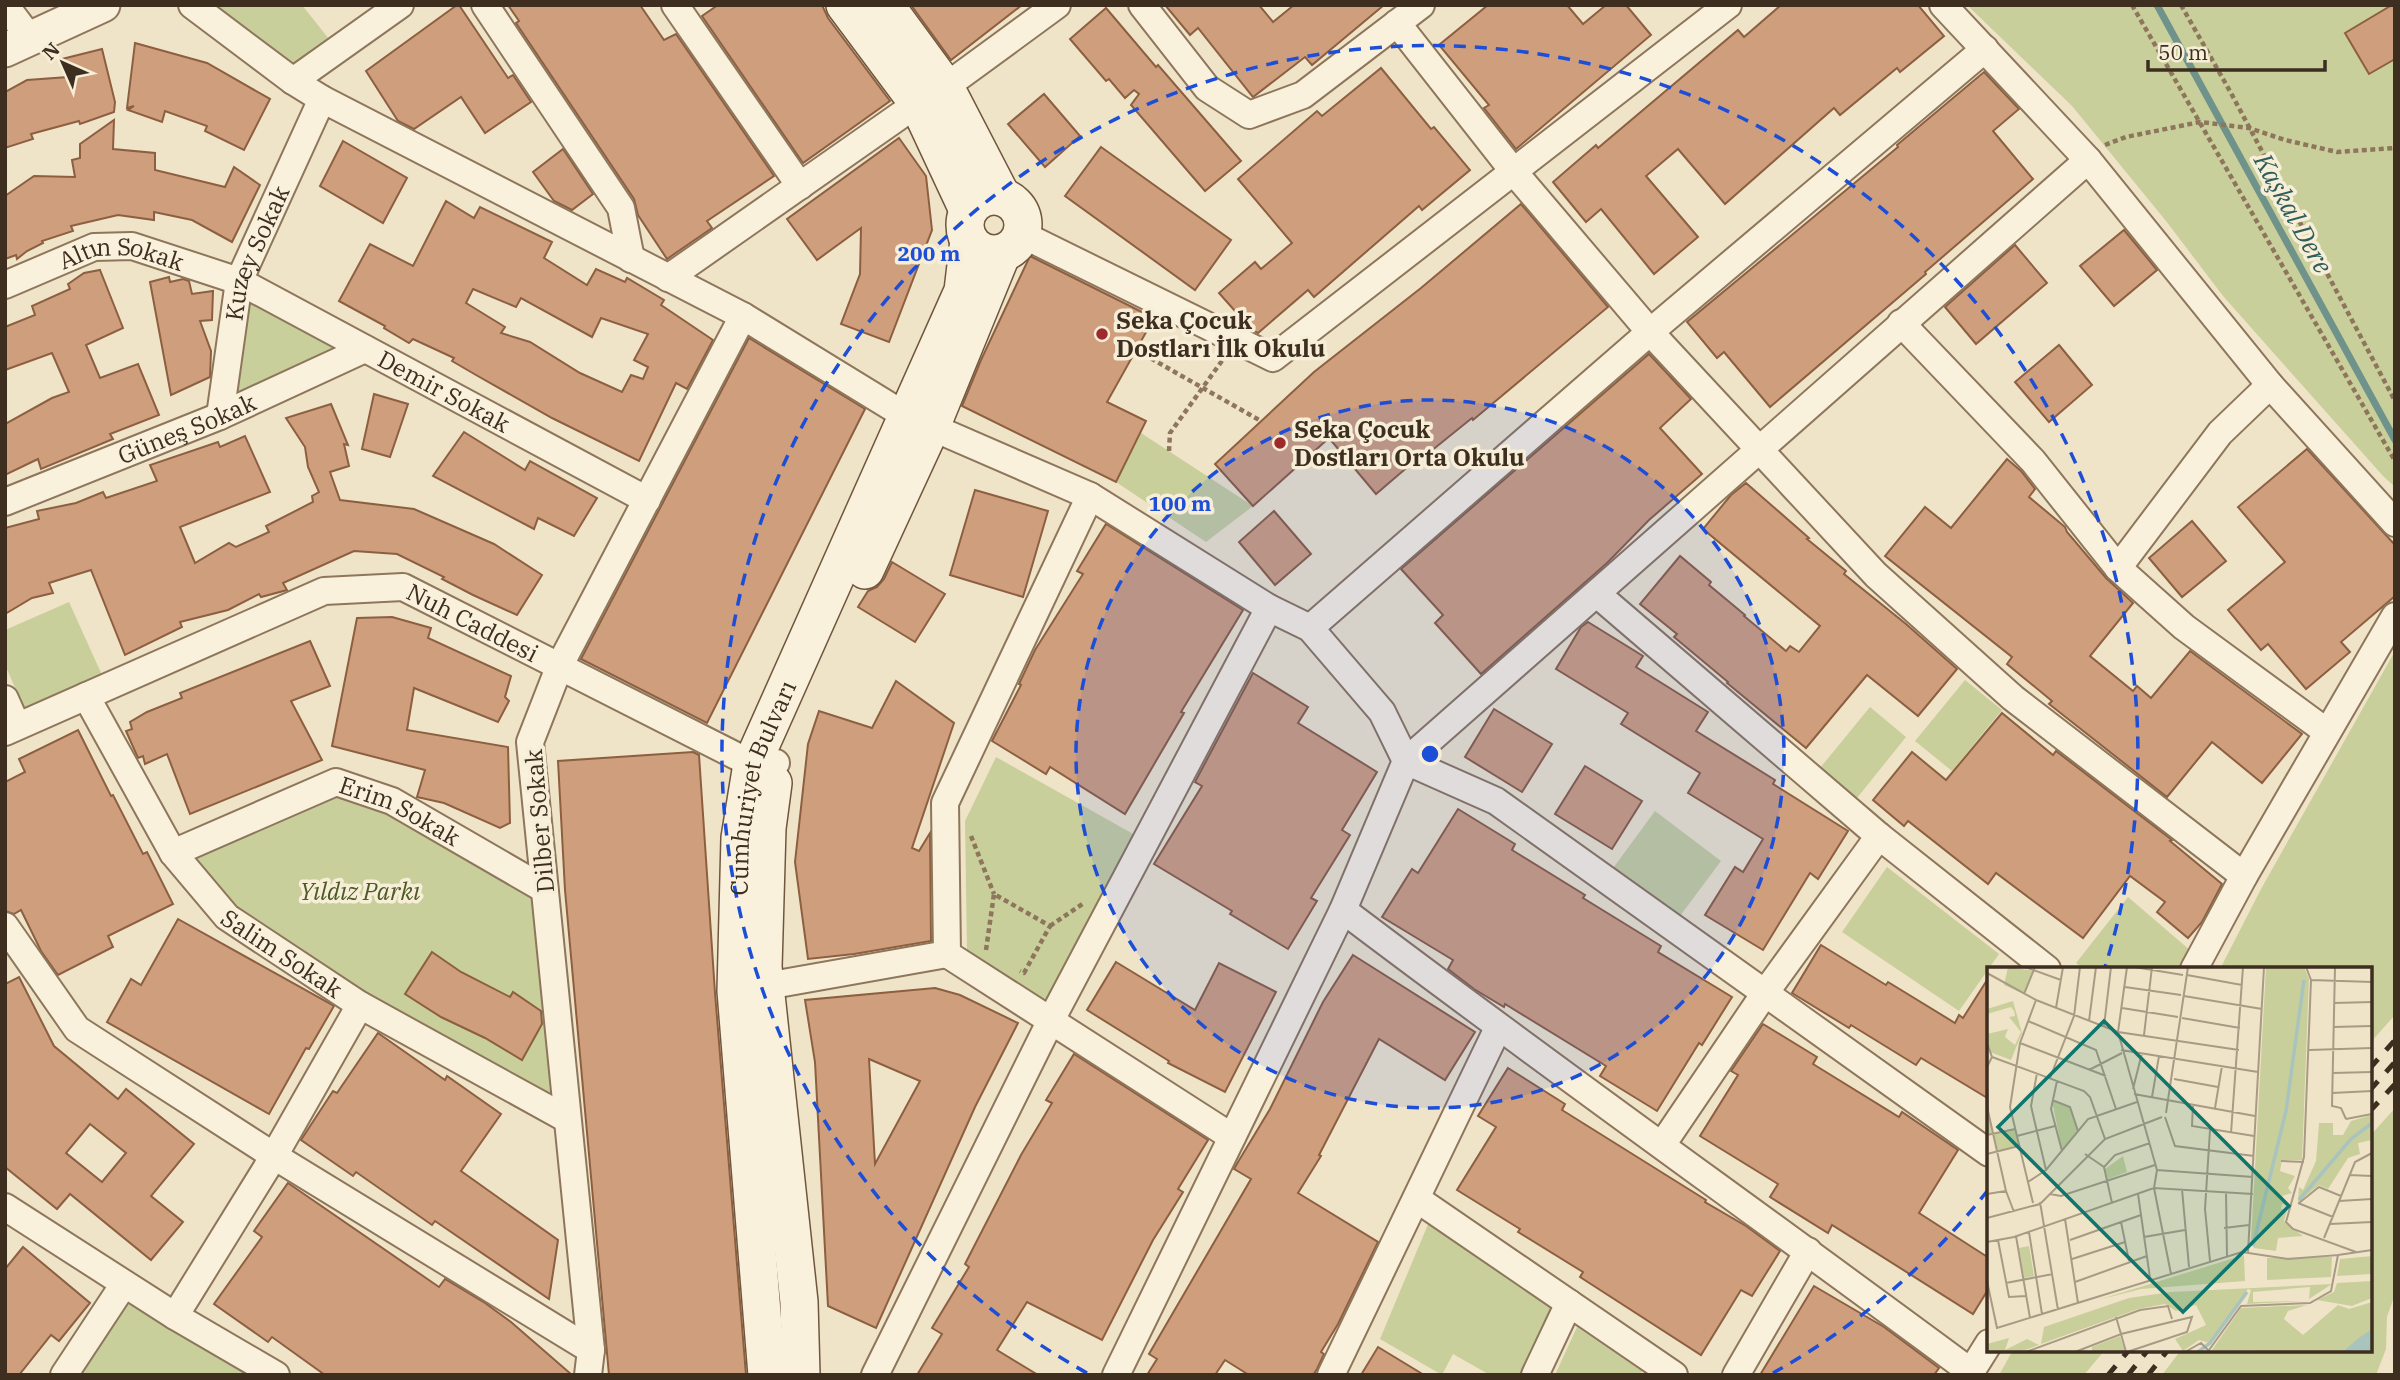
<svg xmlns="http://www.w3.org/2000/svg" width="2400" height="1380" font-family="'IBM Plex Serif',serif">
<rect width="100%" height="100%" fill="#f0e4c8"/>
<!-- green -->
<g fill="#c9cf9b">
<path d="M203 5H302L329 39 290 70Z"/>
<path d="M1967 5H2392L2345 33 2369 74 2395 59V487L2383 476 2223 296 2166 221 2072 106Z"/>
<path d="M239 281 365 349 220 416Z"/>
<path d="M1141 433 1253 506 1206 542 1116 482Z"/>
<path d="M69 602 102 675 25 710 5 665V630Z"/>
<path d="M2395 651V1015L2370 1043V969H2220L2261 889Z"/>
<path d="M1965 680 2002 710 1952 771 1915 741Z"/>
<path d="M1870 707 1906 737 1857 798 1820 768Z"/>
<path d="M996 757 1135 835 1045 1004 967 953 965 821Z"/>
<path d="M336 782 544 889 567 1119 227 917 173 853Z"/>
<path d="M1655 811 1721 861 1677 920 1611 871Z"/>
<path d="M1887 867 1999 954 1959 1011 1842 932Z"/>
<path d="M2128 897 2191 951 2180 969H2083L2076 963Z"/>
<path d="M2395 1108V1294L2387 1317 2386 1349 2376 1375H2162L2181 1350H2370V1136Z"/>
<path d="M1429 1222 1556 1305 1523 1375H1490L1453 1354 1442 1375 1380 1339Z"/>
<path d="M124 1284 253 1375H64Z"/>
<path d="M1577 1327 1642 1371 1640 1375H1555Z"/>
<path d="M2013 1350H2105L2084 1375H1999Z"/>
</g>
<g fill="none" stroke-linecap="round" stroke-linejoin="round">
<!-- stream -->
<path stroke="#6f938a" stroke-width="7" d="M2157 5 2395 440"/>
</g>
<!-- building -->
<g fill="#cf9f7d" stroke="#8d5f41" stroke-width="2" fill-rule="evenodd">
<path d="M457 5H459L508 78 513 75 531 102 485 133 461 97 414 129 398 121 366 71Z"/>
<path d="M508 5H640L664 40 676 34 774 176 707 221 712 228 667 259 638 215 634 199 516 23 519 21Z"/>
<path d="M718 5H822L828 18 890 101 803 163 702 16Z"/>
<path d="M911 5H1022L951 60Z"/>
<path d="M1165 5H1259L1273 22 1294 5H1384L1312 65 1305 57 1253 97 1198 28 1190 35Z"/>
<path d="M1488 5H1567L1583 24 1606 5H1626L1651 35 1516 149 1484 108 1489 105 1439 45Z"/>
<path d="M1781 5H1918L1944 36 1900 72 1897 68 1840 115 1834 108 1725 204 1678 149 1646 176 1698 237 1654 274 1601 209 1586 222 1553 182 1596 145 1598 148 1738 30 1744 37Z"/>
<path d="M2392 5H2395V59L2369 74 2345 33Z"/>
<path d="M1106 8 1156 67 1158 65 1241 161 1205 191 1131 105 1139 94 1134 90 1125 98 1109 79 1106 81 1070 39Z"/>
<path d="M135 43 207 63 270 99 244 150 205 131 207 126 165 111 162 122 128 110 134 106 127 108Z"/>
<path d="M102 49 115 102 114 112 80 124 79 121 31 134 33 139 5 148V92L27 80 68 77 62 59Z"/>
<path d="M1381 68 1431 129 1434 127 1470 170 1422 210 1419 206 1314 297 1308 290 1258 333 1251 329 1219 293 1255 262 1261 269 1292 243 1238 179 1317 111 1322 116Z"/>
<path d="M1984 72 2019 109 1993 131 2033 179 1925 272 1926 274 1770 407 1724 352 1717 358 1687 322 1898 147 1897 145Z"/>
<path d="M1044 94 1080 136 1045 167 1008 124Z"/>
<path d="M114 120 113 149 155 153V170L225 187 234 167 260 185 232 242 192 220 154 212V220L118 215 71 226 73 231 42 241 43 243 27 251 17 259 16 255 5 259V196L34 176 75 177 72 160 80 158V144Z"/>
<path d="M899 138 926 176 932 230 889 342 841 324 860 274 861 228 817 260 787 219Z"/>
<path d="M343 141 407 178 383 223 320 186Z"/>
<path d="M1101 147 1231 240 1195 290 1065 196Z"/>
<path d="M563 149 593 194 572 210 554 201 533 172Z"/>
<path d="M446 201 474 218 480 207 552 242 544 258 587 285 596 269 625 282 627 278 664 300 661 305 713 340 687 389 676 383 639 461 552 418 476 375 452 361 454 358 413 339 409 343 384 328 385 326 339 301 370 244 413 266ZM473 289 516 307 521 298 592 337 601 318 648 334 634 360 648 367 643 379 631 375 622 392 580 373 530 342 501 333 505 327 466 303Z"/>
<path d="M1521 204 1608 307 1473 420 1472 418 1420 460 1418 458 1376 494 1329 438 1253 506 1215 464 1314 372 1421 288Z"/>
<path d="M2124 230 2157 270 2114 306 2080 266Z"/>
<path d="M2015 245 2047 283 1976 344 1945 307Z"/>
<path d="M1030 256 1154 318 1107 402 1146 421 1116 482 962 406 981 360Z"/>
<path d="M100 270 123 328 86 345 100 378 138 364 159 415 110 434 113 439 41 469 38 459 5 475V424L52 398 69 392 52 353 5 370V327L35 315 32 306 70 289 68 284 84 273Z"/>
<path d="M169 277 170 282 183 279 189 281 192 294 213 291 212 320 200 321 211 351 210 377 171 395 150 282Z"/>
<path d="M749 338 865 409 707 723 581 659Z"/>
<path d="M2059 345 2092 385 2049 422 2015 382Z"/>
<path d="M1649 354 1691 399 1660 428 1702 474 1649 520 1607 563 1481 674 1435 623 1443 615 1401 569Z"/>
<path d="M374 394 408 404 390 457 362 449Z"/>
<path d="M331 404 348 445 344 444 349 466 330 472 340 500 414 509 494 544 542 575 517 615 473 595 442 579 444 577 397 554 354 551 283 583 287 590 261 597 259 594 228 610 180 622 182 627 125 655 91 570 49 583 53 593 32 598 5 614V528L39 519 37 511 76 503 103 492 106 498 157 481 150 465 218 442 220 447 245 436 270 492 180 527 195 563 229 543 236 547 269 532 266 526 313 502 312 496 319 492 308 467 305 447 286 418Z"/>
<path d="M464 432 525 470 530 461 597 498 574 536 538 518 534 529 433 476Z"/>
<path d="M2307 449 2395 545V596L2341 642 2350 652 2306 689 2268 644 2261 650 2228 610 2285 562 2238 507Z"/>
<path d="M2007 459 2021 471 2035 489 2029 497 2065 527 2067 532 2106 578 2133 603 2090 656 2133 691 2137 686 2151 698 2190 651 2302 734 2262 783 2212 742 2167 797 2049 704 2052 701 2007 664 2012 657 1885 556 1925 507 1951 528Z"/>
<path d="M1746 483 1809 538 1807 539 1846 571 1844 574 1906 624 1957 669 1918 716 1867 675 1806 748 1727 683 1728 682 1674 637 1677 634 1640 604 1680 556 1711 582 1709 585 1745 615 1744 616 1786 651 1790 646 1799 652 1820 626 1703 529 1731 495Z"/>
<path d="M975 490 1048 511 1023 597 950 575Z"/>
<path d="M1274 511 1311 554 1275 585 1239 542Z"/>
<path d="M2192 521 2226 561 2182 597 2149 558Z"/>
<path d="M1106 524 1243 610 1181 712 1184 713 1125 814 1050 767 1046 774 992 741 1021 685 1019 684 1035 650 1083 574 1077 571Z"/>
<path d="M892 562 945 594 915 642 858 607 868 591 877 587 884 579Z"/>
<path d="M392 617 431 628 428 638 511 676 505 697 509 701 498 722 414 688 407 730 508 747 510 823 500 828 444 803 417 797 425 770 332 746 357 618Z"/>
<path d="M1588 622 1643 656 1636 667 1708 712 1696 731 1775 780 1773 784 1848 831 1818 879 1810 873 1763 950 1705 915 1735 867 1743 872 1763 839 1688 793 1700 773 1621 724 1628 713 1556 669 1581 627Z"/>
<path d="M310 641 330 686 291 701 322 760 190 814 167 754 145 764 143 756 138 758 126 731 132 729 130 722 147 712 182 698 180 693Z"/>
<path d="M1253 673 1308 707 1298 723 1377 772 1342 830 1350 835 1311 898 1317 901 1288 949 1230 914 1232 911 1154 864 1202 786 1195 782Z"/>
<path d="M896 681 954 723 912 848 919 851 930 833 931 941 854 954 808 959 795 862 808 744 819 711 872 728Z"/>
<path d="M1494 709 1552 744 1522 792 1465 757Z"/>
<path d="M2002 713 2053 755 2056 751 2172 840 2170 841 2222 884 2202 922 2188 938 2157 912 2165 902 2130 876 2083 938 1996 873 1988 884 1908 821 1904 826 1873 800 1912 752 1946 780Z"/>
<path d="M78 730 111 796 113 795 143 854 147 852 173 904 108 936 113 947 58 975 41 951 21 910 14 914 5 911V782L25 772 19 759Z"/>
<path d="M693 752 699 755 715 993 746 1375H609L565 890 558 761Z"/>
<path d="M1585 766 1642 801 1612 849 1555 814Z"/>
<path d="M1458 809 1515 844 1512 850 1585 895 1583 898 1661 946 1658 952 1732 997 1702 1045 1699 1043 1657 1111 1600 1076 1606 1066 1505 1004 1504 1007 1474 989 1448 969 1453 960 1382 917 1412 869 1418 873Z"/>
<path d="M178 919 334 1006 309 1049 306 1048 269 1114 107 1022 131 979 141 985Z"/>
<path d="M1821 945 1886 985 1888 982 1955 1023 1959 1015 1963 1018 1989 977V1099L1921 1058 1916 1065 1851 1025 1849 1028 1792 993Z"/>
<path d="M432 952 461 972 510 997 513 992 541 1011 542 1024 522 1060 485 1038 441 1017 405 994Z"/>
<path d="M1353 955 1475 1032 1445 1080 1379 1039 1319 1155 1321 1156 1298 1193 1378 1242 1338 1324 1321 1352 1324 1354 1317 1369 1313 1375H1249L1225 1360 1215 1375H1147L1157 1359 1149 1354 1251 1179 1234 1169 1238 1162 1270 1109 1323 1002Z"/>
<path d="M1116 962 1195 1010 1219 963 1276 992 1225 1092 1168 1063 1169 1061 1087 1010Z"/>
<path d="M19 977 54 1046 118 1099 126 1089 194 1144 151 1196 183 1222 151 1260 70 1194 57 1209 5 1167V984ZM90 1124 126 1153 102 1182 66 1153Z"/>
<path d="M935 988 960 995 1018 1023 975 1107 876 1328 828 1306 815 1062 805 1000ZM869 1059 920 1081 875 1164Z"/>
<path d="M1763 1024 1817 1057 1813 1064 1899 1117 1902 1112 1958 1150 1919 1213 1989 1258V1288L1973 1314 1832 1225 1828 1233 1770 1197 1778 1184 1700 1136 1738 1075 1731 1071Z"/>
<path d="M378 1033 445 1080 447 1076 501 1114 461 1171 558 1240 549 1299 435 1221 432 1225 356 1172 353 1176 301 1140 333 1091 337 1093Z"/>
<path d="M1074 1054 1208 1140 1178 1189 1183 1192 1153 1240 1102 1340 1027 1302 997 1350 1038 1375H917L942 1334 932 1328 969 1267 965 1264 1021 1155 1052 1103 1046 1100Z"/>
<path d="M1508 1068 1565 1104 1562 1110 1706 1200 1705 1202 1746 1226 1780 1251 1752 1296 1741 1290 1701 1355 1580 1277 1583 1272 1518 1232 1520 1229 1457 1190 1496 1127 1478 1116Z"/>
<path d="M288 1183 439 1287 445 1279 485 1303 511 1322 572 1375H325L272 1337 268 1342 214 1304 262 1237 254 1231Z"/>
<path d="M23 1247 90 1303 59 1341 51 1335 19 1375H5V1269Z"/>
<path d="M1814 1286 1884 1327 1939 1368 1934 1375H1760Z"/>
<path d="M1378 1347 1424 1375H1361Z"/>
</g>
<g fill="none" stroke-linecap="round" stroke-linejoin="round">
<defs>
<g id="minor">
<path d="M5 5 30 38"/>
<path d="M192 5 293 81 322 99 743 316 906 416 1090 496 1269 608 1310 628 1382 712 1406 761 1343 910 1116 1375"/>
<path d="M485 5 621 208 631 259"/>
<path d="M675 5 800 186"/>
<path d="M1142 5 1207 88 1249 115 1303 95 1421 5"/>
<path d="M1943 5 2088 160 2270 385 2395 523"/>
<path d="M1397 23 1514 172 1650 332 1876 575 2013 698 2244 876"/>
<path d="M293 81 400 5"/>
<path d="M1021 234 1273 358 1728 5"/>
<path d="M668 278 918 103 945 87 1057 5"/>
<path id="s1" d="M5 285 94 247 132 246 239 281 647 500"/>
<path d="M1901 323 2033 461 2118 568 2184 627 2327 732"/>
<path id="s2" d="M220 416 239 281 322 99"/>
<path d="M1090 496 945 803 947 954 1232 1137"/>
<path id="s3" d="M5 502 220 416 365 349"/>
<path d="M2118 568 2220 433 2270 385"/>
<path d="M1597 594 1879 836 2047 969"/>
<path d="M1310 628 1650 332 1985 49"/>
<path id="s4" d="M86 696 173 853 227 917 360 1005 567 1119"/>
<path d="M5 699 17 726"/>
<path id="s5" d="M5 732 324 591 403 587 752 764 776 763"/>
<path id="s6" d="M173 853 336 782 392 801 544 889"/>
<path d="M1343 910C1550 1067 1762 1217 1971 1372"/>
<path d="M5 926 77 1029 274 1156 591 1350"/>
<path d="M2194 969 2244 876 2395 616"/>
<path d="M749 989 947 954"/>
<path d="M1662 1145 1765 993 1879 836"/>
<path d="M1989 1153 1496 801 1406 761 2088 160"/>
<path d="M1417 1199 1674 1375"/>
<path d="M5 1207 175 1316 276 1375"/>
<path d="M175 1316 274 1156 360 1005"/>
<path d="M64 1375 124 1284"/>
<path d="M588 1375 591 1350 530 742 560 665 743 316"/>
<path d="M875 1375 1050 1022 1269 608"/>
<path d="M1331 1375 1498 1028"/>
<path d="M1535 1375 1569 1303"/>
<path d="M1736 1375 1808 1251"/>
<path d="M1969 1375 1989 1343"/>
</g>
<path id="tertiary" d="M5 50 103 5"/>
<g id="secondary">
<path d="M845 5 918 103 968 210"/>
<path d="M885 5 945 87 1002 197"/>
<circle cx="994" cy="225" r="29"/>
<path d="M865 570 931 427 1002 253"/>
<path d="M773 783 767 828 763 967 799 1302 801 1375"/>
<path id="s7" d="M767 1375 736 991 740 838 752 764 963 291 969 240"/>
</g>
</defs>
<!-- minor casing -->
<use href="#minor" stroke="#8d765c" stroke-width="30"/>
<!-- tertiary casing -->
<use href="#tertiary" stroke="#8d765c" stroke-width="37"/>
<!-- secondary casing -->
<use href="#secondary" stroke="#6f573f" stroke-width="40"/>
<!-- path -->
<g stroke="#8d765c" stroke-width="4.5" stroke-dasharray="5 3.5" stroke-linecap="butt">
<path d="M2132 5 2395 461"/>
<path d="M2181 5 2231 93 2395 401"/>
<path d="M2105 145 2126 137 2200 122 2249 128 2285 140 2337 152 2395 148"/>
<path d="M1136 350 1261 421"/>
<path d="M1169 451 1170 433 1224 358"/>
<path d="M971 836 994 894"/>
<path d="M1050 926 1084 903"/>
<path d="M986 950 994 894 1050 926 1024 973 1020 971"/>
</g>
<!-- minor -->
<use href="#minor" stroke="#faf1dc" stroke-width="26"/>
<!-- tertiary -->
<use href="#tertiary" stroke="#faf1dc" stroke-width="33"/>
<!-- secondary -->
<use href="#secondary" stroke="#faf1dc" stroke-width="37"/>
<!-- rail -->
<g stroke="#3d2e20" stroke-width="5" stroke-dasharray="12 12" stroke-linecap="butt">
<path d="M2370 1068 2395 1040"/>
<path d="M2370 1090 2395 1062"/>
<path d="M2370 1111 2395 1084"/>
<path d="M2108 1375 2129 1350"/>
<path d="M2128 1375 2148 1350"/>
<path d="M2148 1375 2168 1350"/>
</g>
</g>
<!-- distance rings -->
<circle cx="1430" cy="754" r="354" fill="#1d4ed8" fill-opacity=".12"/>
<g fill="none" stroke="#1d4ed8" stroke-width="3.5" stroke-dasharray="12 9">
<circle cx="1430" cy="754" r="354"/>
<path d="M1988 1190A708 708 0 0 1 1773 1373M1087 1373A708 708 0 1 1 2105 967"/>
</g>
<!-- markers -->
<g fill="#9e2a2b" stroke="#f7eed8" stroke-width="2.5">
<circle cx="1102" cy="334" r="7"/>
<circle cx="1280" cy="443" r="7"/>
</g>
<g text-anchor="middle" dominant-baseline="central" stroke-width="7" stroke-linejoin="round" paint-order="stroke">
<!-- street labels -->
<g font-size="24" fill="#3d2e20" stroke="#f7eed8">
<text stroke="none"><textPath href="#s2" startOffset="168">Kuzey Sokak</textPath></text>
<text stroke="none"><textPath href="#s1" startOffset="124">Altın Sokak</textPath></text>
<text stroke="none"><textPath href="#s1" startOffset="480">Demir Sokak</textPath></text>
<text stroke="none"><textPath href="#s3" startOffset="196">Güneş Sokak</textPath></text>
<text stroke="none"><textPath href="#s5" startOffset="506">Nuh Caddesi</textPath></text>
<text stroke="none"><textPath href="#s7" startOffset="592">Cumhuriyet Bulvarı</textPath></text>
<text stroke="none"><textPath href="#s6" startOffset="248">Erim Sokak</textPath></text>
<text transform="translate(539 821) rotate(-95)">Dilber Sokak</text>
<text stroke="none"><textPath href="#s4" startOffset="329">Salim Sokak</textPath></text>
</g>
<!-- poi labels -->
<g font-size="24" font-weight="bold" fill="#3d2e20" stroke="#f7eed8" text-anchor="start">
<text x="1116" y="320">Seka Çocuk<tspan x="1116" dy="28">Dostları İlk Okulu</tspan></text>
<text x="1294" y="429">Seka Çocuk<tspan x="1294" dy="28">Dostları Orta Okulu</tspan></text>
</g>
<!-- park labels -->
<g font-size="24" font-style="italic" fill="#4d5a26" stroke="#f7eed8">
<text x="360" y="891">Yıldız Parkı</text>
</g>
<!-- water labels -->
<g font-size="26" font-style="italic" fill="#2f5d5a" stroke="#f7eed8">
<text transform="translate(2294 213) rotate(61)">Kaşkal Dere</text>
</g>
</g>
<!-- overview -->
<g transform="translate(1987 967)">
<rect width="385" height="385" fill="#f0e4c8"/>
<path d="M21 0 47 4 37 27 17 18ZM279 0H317L322 12 315 193H295L293 204 308 209 301 221 305 226 295 229 301 238 295 237 294 242 300 243 297 254 316 269 291 271 289 284 267 281 264 274ZM26 34 35 66 24 93 3 85 0 67 21 62 18 70 28 78 34 65 22 50 28 49 27 44 24 40 0 47V42ZM65 133 83 140 91 164 75 184ZM0 144 6 166 28 162 32 179 11 185 6 167 0 168ZM385 148V173L371 176 373 187 361 191 341 222 332 218 311 235 312 220 316 223 329 194 332 156H346V168H356L364 154ZM136 189 140 205 121 212 118 202ZM42 279 47 309 37 311 32 281ZM257 288 258 314 154 322 111 333ZM385 289V307L350 309 353 292ZM345 290 344 310 280 313V291ZM385 314V331L365 339 330 333 347 325 350 316ZM345 317 322 332 323 320 266 325V335L318 334 260 337 264 323 261 322 223 376 212 373 196 384 188 372 219 358 209 338 189 344 178 337 151 342 54 377 57 360 142 331 184 325ZM385 335V362L355 385 225 383 254 341 320 338 301 344 297 352 316 368 351 338 362 342ZM133 369 138 385H105V380ZM22 371 18 383 40 372 52 378 33 385H0V377Z" fill="#c9cf9b"/>
<path d="M385 362V385H355L373 370Z" fill="#a9c4bc"/>
<path fill="none" stroke="#a9c4bc" stroke-width="3.5" d="M312 233 364 172 385 156M266 279 299 144 317 13M211 385 223 376 260 325"/>
<path fill="none" stroke="#a89b85" stroke-width="2" d="M38 0 74 13M147 0 196 8M319 0 324 13 317 190 299 255 306 262 369 285M348 0 345 139 354 141 359 152M0 6 49 33 131 65 252 83M200 8 255 18M324 13 385 15M138 20 194 28M37 27 48 0M197 29 275 42M347 36 385 35M69 41 76 0M135 41 191 50M195 51 253 61M41 54 109 83 129 142M102 54 109 0M117 59 124 0M346 60 385 59M157 68 165 0M0 76 5 90 0 100M33 76 119 109M134 83 271 105M322 83 385 81M5 90 97 124 103 130 118 172M102 103 135 86M50 106 44 139 59 203M345 106 385 105M63 111 87 49 93 0M187 112 231 120M70 114 64 142 75 184M0 119 1 144 19 224 0 227M146 122 155 86M345 126 385 124M147 127 268 149M165 130 172 89M65 133 83 140 91 164M206 137 205 159 267 169M228 141 235 99M179 146 201 0M178 150 188 179 267 189M359 152 385 147M244 166 256 0M0 168 28 162M30 169 68 159M0 187 32 179M98 187 117 200M294 194 317 195M170 203 266 210M362 208 385 209M41 215 59 203 101 152 150 135M195 222 202 300M19 224 27 245M239 225 240 289M63 227 74 229 168 198M151 227 163 311M352 234 385 232M53 235 71 343M46 236 23 140 33 76 49 33M125 236 117 200 128 188 163 176M311 236 346 250M312 236 332 220 354 229M0 251 53 237 118 172 175 150M78 252 91 336M134 255 142 294M343 257 385 255M237 261 262 258M42 265 55 347M29 269 43 351M157 270 198 263M337 271 368 195 385 186M11 273 22 330 39 329M83 273 154 248M0 275 27 270 167 221 170 203 131 65 140 0M261 285 277 0M351 288 385 283M85 292 138 275M223 294 218 242 223 163M184 307 167 221 266 227M0 314 10 361 255 285 301 292 351 288 344 324 323 336 254 339 222 383M88 315 160 289M19 316 66 307M129 350 134 367 205 350 200 365 140 385M39 385 153 343 181 339 185 352M88 385 134 367 139 385M198 385 214 376 223 385"/>
<path fill="#0f766e" fill-opacity="0.15" stroke="#0f766e" stroke-width="3.5" d="M117 54 302 239 196 345 11 160Z"/>
<rect width="385" height="385" fill="none" stroke="#3d2e20" stroke-width="3.5"/>
</g>
<circle cx="1430" cy="754" r="10" fill="#1d4ed8" stroke="#f7eed8" stroke-width="3.5"/>
<g font-size="21" text-anchor="middle" font-weight="bold" fill="#1d4ed8" stroke="#f7eed8" stroke-width="7" stroke-linejoin="round" paint-order="stroke">
<text x="929" y="261">200 m</text>
<text x="1180" y="511">100 m</text>
</g>
<!-- border -->
<rect width="2400" height="1380" fill="none" stroke="#3d2e20" stroke-width="14"/>
<!-- north arrow -->
<g transform="translate(63 63) rotate(315)" stroke="#f7eed8" stroke-width="5" paint-order="stroke">
<path d="M0-5L12 26L0 18L-12 26Z" fill="#3d2e20"/>
<text y="-10" font-size="19" font-weight="bold" text-anchor="middle" fill="#3d2e20">N</text>
</g>
<!-- scale -->
<path d="M2148 60v10h177v-10" fill="none" stroke="#3d2e20" stroke-width="3.5"/>
<text x="2158" y="60" font-size="21" fill="#3d2e20" stroke="#f7eed8" stroke-width="5" paint-order="stroke">50 m</text>
</svg>
